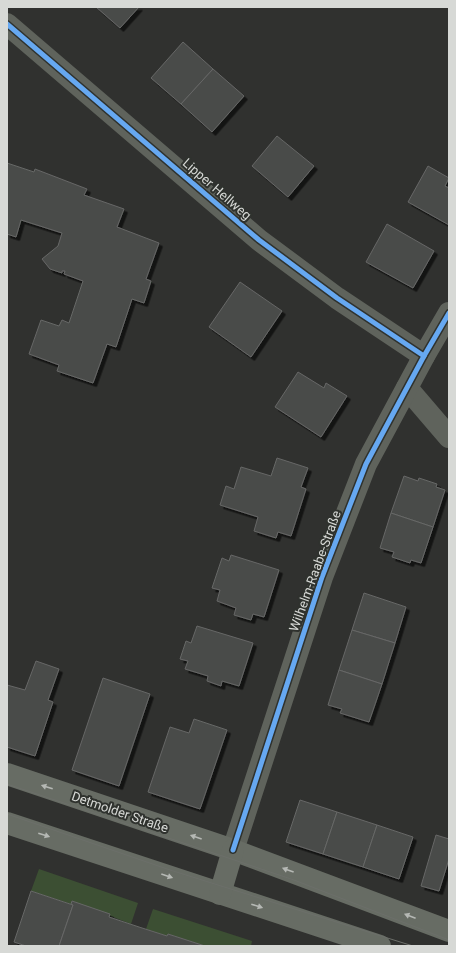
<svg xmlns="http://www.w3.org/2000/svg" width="456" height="953" font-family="Roboto,sans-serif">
<defs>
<filter id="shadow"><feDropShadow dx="3.5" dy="3.5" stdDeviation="0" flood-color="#0009"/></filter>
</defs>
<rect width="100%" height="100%" fill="#30312f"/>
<!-- green -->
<g fill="#3c4f33">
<path d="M39 869 138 903 131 924 72 901 71 904 31 891Z"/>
<path d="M153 909 252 941 251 946H205L168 934 167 936 146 929Z"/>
</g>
<!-- building -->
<g fill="#4a4b4a" stroke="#666766" filter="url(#shadow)">
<path d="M96 7H139L120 28Z"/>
<path d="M183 42 213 69 181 104 151 78Z"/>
<path d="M213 69 244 96 212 132 181 104Z"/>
<path d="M277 136 314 166 288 197 252 166Z"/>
<path d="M7 163 34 172 35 169 87 189 84 195 124 209 117 227 159 243 146 279 151 281 144 303 132 299 116 347 107 344 93 383 57 371 59 365 29 354 41 320 59 326 62 320 69 323 83 281 64 274 65 271H62V273L50 269 42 259 58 246 62 233 21 220 16 237 7 234Z"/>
<path d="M428 166 449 178 445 186 449 188V225L408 202Z"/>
<path d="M387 224 434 251 413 288 366 262Z"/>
<path d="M240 282 282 311 251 357 209 327Z"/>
<path d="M298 372 324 388 326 383 347 396 321 437 275 407Z"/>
<path d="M277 458 308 468 301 487 306 489 291 536 278 532 276 538 254 531 258 517 220 505 226 486 234 489 241 467 271 476Z"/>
<path d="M404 476 418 481 419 478 437 484 436 487 445 490 433 527 391 513Z"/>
<path d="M391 513 433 527 421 563 411 560 410 563 392 557 394 552 380 548Z"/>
<path d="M231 555 279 570 264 617 253 614 251 620 234 615 236 608 217 601 220 590 212 588 222 558 229 561Z"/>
<path d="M364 593 406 607 395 643 352 630Z"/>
<path d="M197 626 253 643 239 686 222 681 221 686 207 681 208 676 185 669 188 661 180 659 186 641 191 643Z"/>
<path d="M352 630 395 643 382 684 339 670Z"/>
<path d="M36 661 59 669 48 700 53 702 35 756 7 747V685L25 690Z"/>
<path d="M339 670 382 684 369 722 340 713 342 709 328 705Z"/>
<path d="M103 678 150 694 119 786 72 770Z"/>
<path d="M194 719 227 730 200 809 148 792 170 727 189 733Z"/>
<path d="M300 800 337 812 323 854 286 842Z"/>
<path d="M337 812 377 825 363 867 323 854Z"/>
<path d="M377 825 413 837 399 879 363 867Z"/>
<path d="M436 835 449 839V859L439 891 421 886Z"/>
<path d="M31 891 73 905 59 946H26L14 942Z"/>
<path d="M72 901 110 914 109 917 139 927 167 936 168 934 205 946H59L73 905 71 904Z"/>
</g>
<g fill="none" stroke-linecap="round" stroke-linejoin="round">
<!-- minor -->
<g stroke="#5f635c" stroke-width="22">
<path d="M7 24 259 240 337 298 424 356"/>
<path d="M407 388 449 437"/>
<path d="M233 850 322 577 366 464 424 356 449 313"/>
</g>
<!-- primary -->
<g stroke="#676c64" stroke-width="22">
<path d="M7 774 233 850 449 931"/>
<path d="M7 823 380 946"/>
<path d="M220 894 233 850"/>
</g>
<!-- tram -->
<g stroke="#6c6f6a" stroke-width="1">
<path d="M7 784 294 880 449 940"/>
<path d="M7 814 170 870 413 946"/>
</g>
<defs>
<g id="cycleway">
<path d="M7 24 259 240 337 298 424 356"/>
<path d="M233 850 322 577 366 464 424 356 449 313"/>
</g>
</defs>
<!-- cycleway casing -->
<use href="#cycleway" stroke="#2f322e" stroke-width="8"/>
<!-- cycleway -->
<use href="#cycleway" stroke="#66a8f1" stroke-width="5"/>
</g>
<!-- one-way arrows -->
<defs><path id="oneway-solid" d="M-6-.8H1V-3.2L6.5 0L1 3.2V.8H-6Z"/></defs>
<g fill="#b5b8b4">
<use href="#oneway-solid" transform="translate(47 787) rotate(-162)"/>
<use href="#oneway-solid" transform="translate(44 835) rotate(18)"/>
<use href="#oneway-solid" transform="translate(196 837) rotate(-161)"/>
<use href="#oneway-solid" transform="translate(288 870) rotate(-160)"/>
<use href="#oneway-solid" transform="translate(167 876) rotate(19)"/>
<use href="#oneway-solid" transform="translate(257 906) rotate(18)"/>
<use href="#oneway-solid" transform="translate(410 916) rotate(-159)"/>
</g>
<g text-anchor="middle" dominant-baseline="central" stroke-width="4" stroke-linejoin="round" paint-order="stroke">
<!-- street labels -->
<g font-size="13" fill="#d7d9d6" stroke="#2f322e">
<text transform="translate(217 189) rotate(41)">Lipper Hellweg</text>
<text transform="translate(315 571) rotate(-70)">Wilhelm-Raabe-Straße</text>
<text transform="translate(120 812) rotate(19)">Detmolder Straße</text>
</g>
</g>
<!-- border -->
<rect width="456" height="953" fill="none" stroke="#d7d9d6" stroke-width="16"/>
</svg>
